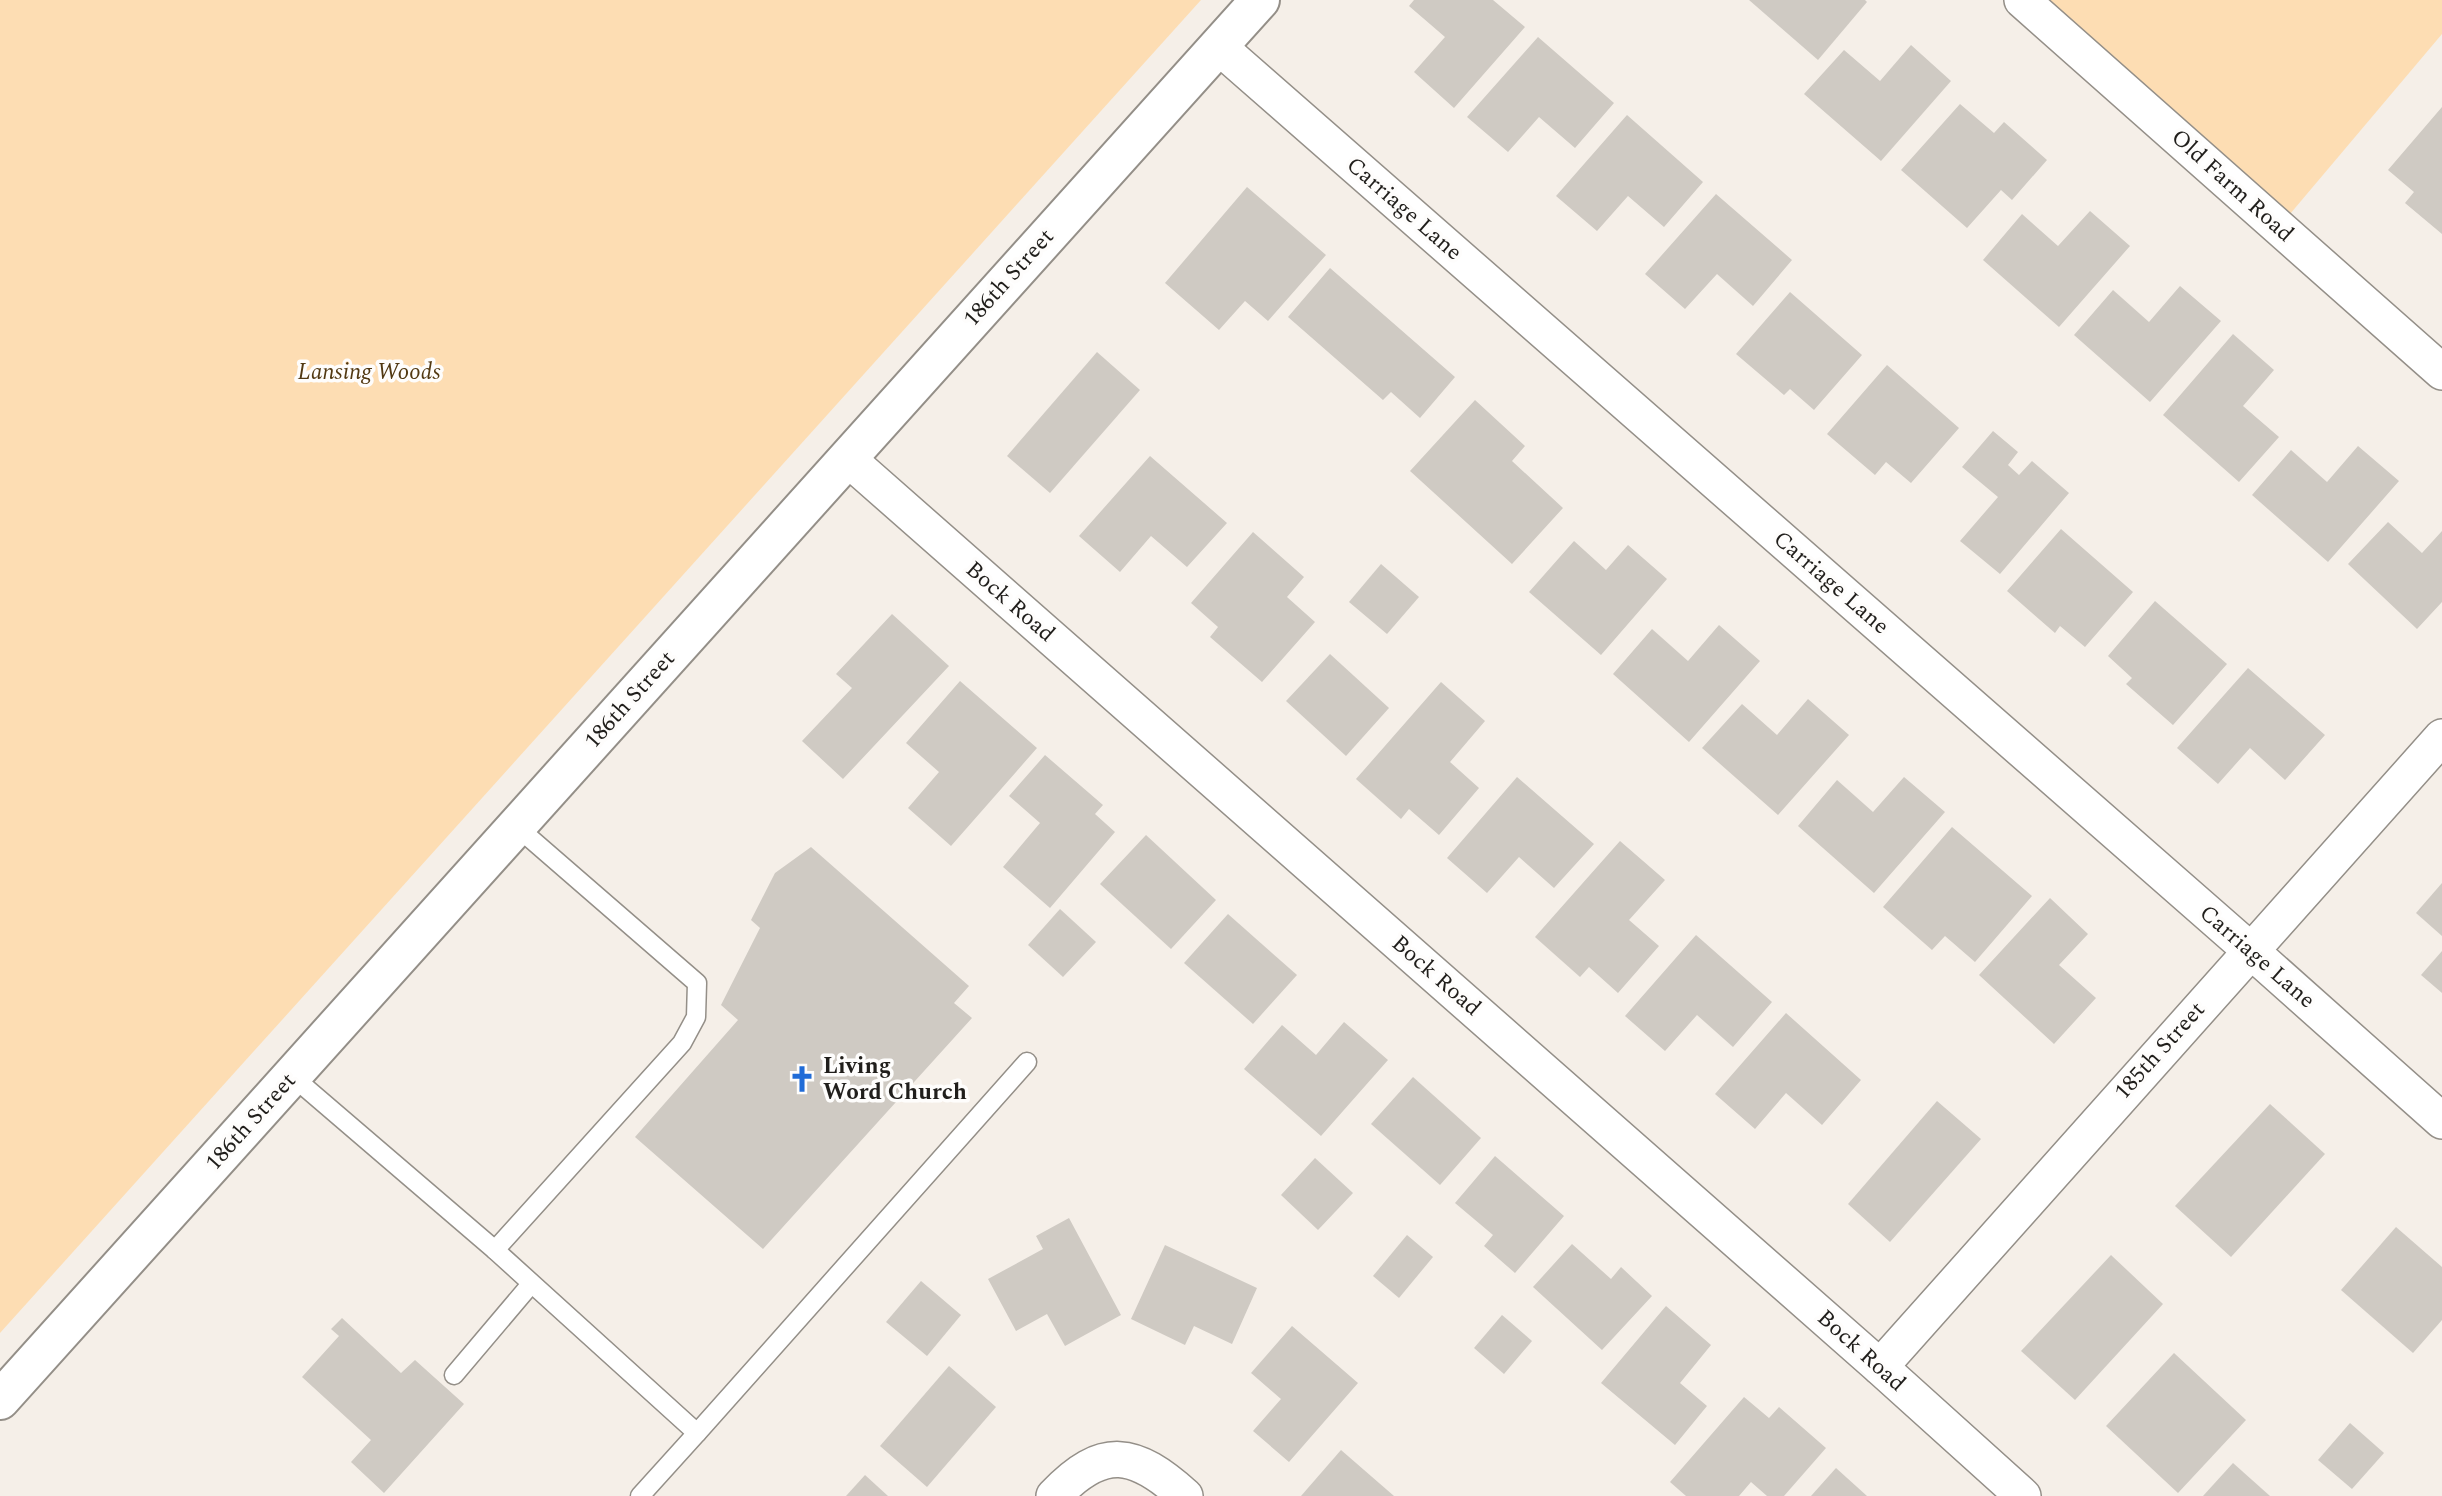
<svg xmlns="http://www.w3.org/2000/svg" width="2442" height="1496" font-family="Spectral,serif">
<rect width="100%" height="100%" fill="#f5efe8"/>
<!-- green -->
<g fill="#fdddb3">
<path d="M0 0H1201L0 1333Z"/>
<path d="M2022 0H2442V34L2279 227Z"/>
</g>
<!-- building -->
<g fill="#cfcac3">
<path d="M1414 0H1493L1525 27 1454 108 1414 72 1445 37 1409 6Z"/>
<path d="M1749 0H1865L1867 2 1818 60Z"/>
<path d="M1538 37 1614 103 1575 148 1539 117 1508 152 1467 117Z"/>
<path d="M1911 45 1951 81 1881 161 1804 94 1844 50 1880 81Z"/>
<path d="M1960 104 1994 133 2004 122 2047 160 2012 200 2001 190 1967 228 1901 170Z"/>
<path d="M2442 107V234L2405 203 2414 192 2388 170Z"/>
<path d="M1627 115 1703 182 1664 227 1628 196 1597 231 1556 196Z"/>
<path d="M1247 187 1326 255 1268 321 1245 301 1219 330 1165 283Z"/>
<path d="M1716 194 1792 260 1753 306 1717 274 1685 309 1645 274Z"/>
<path d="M2090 211 2130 246 2059 327 1983 260 2022 214 2058 246Z"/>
<path d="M1330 268 1455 377 1420 418 1391 392 1383 400 1288 317Z"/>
<path d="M2180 286 2221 321 2150 402 2074 335 2113 290 2149 322Z"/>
<path d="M1790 292 1862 355 1814 410 1790 389 1784 395 1736 354Z"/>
<path d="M2233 334 2274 370 2243 406 2279 437 2239 482 2163 415Z"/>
<path d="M1097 352 1140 390 1050 493 1007 456Z"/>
<path d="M1887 365 1959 428 1911 483 1886 462 1875 475 1827 434Z"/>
<path d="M1475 400 1525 446 1512 461 1563 508 1512 564 1410 471Z"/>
<path d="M1993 431 2018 452 2008 465 2019 475 2032 461 2069 493 2000 574 1960 541 1998 497 1962 467Z"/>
<path d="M2358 446 2399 481 2328 562 2252 495 2291 450 2327 482Z"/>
<path d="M1150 456 1227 523 1187 567 1151 536 1120 572 1079 536Z"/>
<path d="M2388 522 2422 553 2442 531V602L2417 629 2348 564Z"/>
<path d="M2061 529 2133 592 2085 647 2060 626 2055 633 2007 591Z"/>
<path d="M1253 532 1304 577 1287 597 1315 622 1262 682 1210 637 1218 627 1191 603Z"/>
<path d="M1574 541 1606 570 1628 545 1667 579 1601 655 1529 592Z"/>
<path d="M1381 564 1419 597 1387 634 1349 602Z"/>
<path d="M2155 601 2227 664 2173 725 2126 684 2132 678 2108 656Z"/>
<path d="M892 614 949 666 843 779 802 741 852 688 836 674Z"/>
<path d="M1719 625 1760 661 1689 742 1613 674 1652 629 1688 661Z"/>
<path d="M1330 654 1389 708 1346 756 1286 701Z"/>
<path d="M2248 668 2325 735 2285 780 2250 748 2218 784 2177 748Z"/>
<path d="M960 681 1037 748 951 846 908 808 939 772 906 743Z"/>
<path d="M1441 682 1485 721 1450 762 1479 788 1439 835 1409 809 1401 819 1356 779Z"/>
<path d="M1808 699 1849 735 1778 815 1702 748 1742 704 1777 735Z"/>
<path d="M1045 755 1103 805 1095 814 1115 832 1050 908 1003 867 1040 823 1009 796Z"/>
<path d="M1517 777 1594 844 1554 888 1519 857 1487 893 1447 858Z"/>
<path d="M1904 777 1945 812 1874 893 1798 826 1837 780 1873 812Z"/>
<path d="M1952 827 2032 896 1975 962 1945 936 1932 950 1883 907Z"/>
<path d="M1146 835 1216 900 1171 949 1100 884Z"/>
<path d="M1620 841 1665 880 1629 920 1659 946 1618 993 1589 967 1580 977 1535 937Z"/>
<path d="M811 847 969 986 954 1003 972 1018 763 1249 635 1137 738 1020 721 1005 760 928 751 920 775 873Z"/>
<path d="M2442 883V936L2416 913Z"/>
<path d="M2050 898 2088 934 2059 965 2096 998 2054 1044 1979 975Z"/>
<path d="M1060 909 1096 942 1063 977 1028 945Z"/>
<path d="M1228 914 1297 975 1253 1024 1184 963Z"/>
<path d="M1696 935 1772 1002 1733 1047 1697 1015 1665 1051 1625 1016Z"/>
<path d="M2442 951V993L2421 975Z"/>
<path d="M1786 1013 1861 1080 1822 1125 1786 1093 1755 1129 1715 1094Z"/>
<path d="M1344 1022 1388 1060 1321 1136 1244 1069 1282 1025 1316 1055Z"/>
<path d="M1413 1077 1481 1138 1440 1185 1371 1124Z"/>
<path d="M1937 1101 1981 1139 1890 1242 1848 1204Z"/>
<path d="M2270 1104 2325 1154 2231 1257 2175 1206Z"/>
<path d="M1495 1156 1564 1216 1515 1273 1484 1246 1493 1235 1455 1203Z"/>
<path d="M1315 1158 1353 1193 1318 1230 1281 1195Z"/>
<path d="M1069 1218 1121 1315 1065 1346 1047 1314 1016 1331 988 1279 1043 1249 1036 1236Z"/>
<path d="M2396 1227 2442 1267V1320L2413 1353 2341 1290Z"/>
<path d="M1407 1235 1433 1257 1399 1298 1373 1276Z"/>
<path d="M1572 1244 1611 1279 1621 1267 1652 1296 1602 1350 1533 1287Z"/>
<path d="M1165 1245 1257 1288 1232 1344 1194 1326 1185 1345 1131 1319Z"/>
<path d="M2111 1255 2163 1304 2075 1400 2021 1351Z"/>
<path d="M921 1281 961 1315 927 1356 886 1322Z"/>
<path d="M1666 1306 1711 1345 1680 1383 1707 1406 1675 1445 1601 1383Z"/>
<path d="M1502 1315 1532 1341 1504 1374 1474 1348Z"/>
<path d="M342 1318 401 1373 415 1360 464 1404 384 1493 351 1462 371 1440 302 1377 339 1336 331 1329Z"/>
<path d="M1292 1326 1358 1383 1289 1462 1253 1431 1281 1399 1251 1373Z"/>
<path d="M2174 1353 2246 1420 2178 1493 2106 1426Z"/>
<path d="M949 1366 996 1407 927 1487 880 1446Z"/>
<path d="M1744 1397 1769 1418 1779 1407 1826 1448 1784 1496H1767L1751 1482 1739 1496H1686L1670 1482Z"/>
<path d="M2350 1423 2384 1453 2352 1489 2318 1460Z"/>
<path d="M1341 1450 1394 1496H1301Z"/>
<path d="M2233 1463 2270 1496H2203Z"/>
<path d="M1836 1468 1867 1496H1811Z"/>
<path d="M865 1475 888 1496H846Z"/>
</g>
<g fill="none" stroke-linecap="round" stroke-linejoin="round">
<defs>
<g id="lane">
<path d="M292 1076 495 1250 697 1433 1027 1062"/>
<path d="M495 1250 682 1043 696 1017 697 983 516 826"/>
<path d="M454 1375 531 1284"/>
<path d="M640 1496 697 1433"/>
</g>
<g id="street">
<path d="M2022 0 2442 372"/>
<path d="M1218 46 2250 950 2442 1121"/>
<path d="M847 458 1880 1367 2023 1496"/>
<path d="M1880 1367 2442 737"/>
<path d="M1054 1496C1103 1444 1135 1451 1185 1496"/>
</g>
<path id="secondary" d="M0 1400 1260 0"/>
</defs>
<!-- lane casing -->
<use href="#lane" stroke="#948f88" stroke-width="21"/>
<!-- street casing -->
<use href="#street" stroke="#948f88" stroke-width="38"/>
<!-- secondary casing -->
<use href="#secondary" stroke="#948f88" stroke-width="42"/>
<!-- lane -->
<use href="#lane" stroke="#fff" stroke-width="18"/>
<!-- street -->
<use href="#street" stroke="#fff" stroke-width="35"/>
<!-- secondary -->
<use href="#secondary" stroke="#fff" stroke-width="38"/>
</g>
<!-- icons -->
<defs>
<symbol id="church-bare" viewBox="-9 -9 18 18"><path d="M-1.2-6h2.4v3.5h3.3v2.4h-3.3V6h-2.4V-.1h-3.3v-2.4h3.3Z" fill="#216cd7" stroke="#fefdfc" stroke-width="2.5" paint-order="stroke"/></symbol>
</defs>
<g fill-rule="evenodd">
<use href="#church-bare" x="783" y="1060" width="38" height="38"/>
</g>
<g text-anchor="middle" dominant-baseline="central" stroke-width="7" stroke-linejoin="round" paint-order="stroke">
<!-- street labels -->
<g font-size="23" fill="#201e1b" stroke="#fefdfc">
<text transform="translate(2232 186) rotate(42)">Old Farm Road</text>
<text transform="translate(1404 209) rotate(41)">Carriage Lane</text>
<text transform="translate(1009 278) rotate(-48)">186th Street</text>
<text transform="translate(1831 583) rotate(41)">Carriage Lane</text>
<text transform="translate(1010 602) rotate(41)">Bock Road</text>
<text transform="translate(630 700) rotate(-48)">186th Street</text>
<text transform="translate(2257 957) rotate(41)">Carriage Lane</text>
<text transform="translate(1436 976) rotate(41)">Bock Road</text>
<text transform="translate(2160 1051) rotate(-48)">185th Street</text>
<text transform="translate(251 1122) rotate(-48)">186th Street</text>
<text transform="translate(1861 1351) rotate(42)">Bock Road</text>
</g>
<!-- park labels -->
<g font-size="23" font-style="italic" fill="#523912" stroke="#fefdfc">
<text x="369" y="372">Lansing Woods</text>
</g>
<!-- poi labels -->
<g font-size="23" font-weight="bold" fill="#201e1b" stroke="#fefdfc" text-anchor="start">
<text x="823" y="1066">Living<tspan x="823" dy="26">Word Church</tspan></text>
</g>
</g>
</svg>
